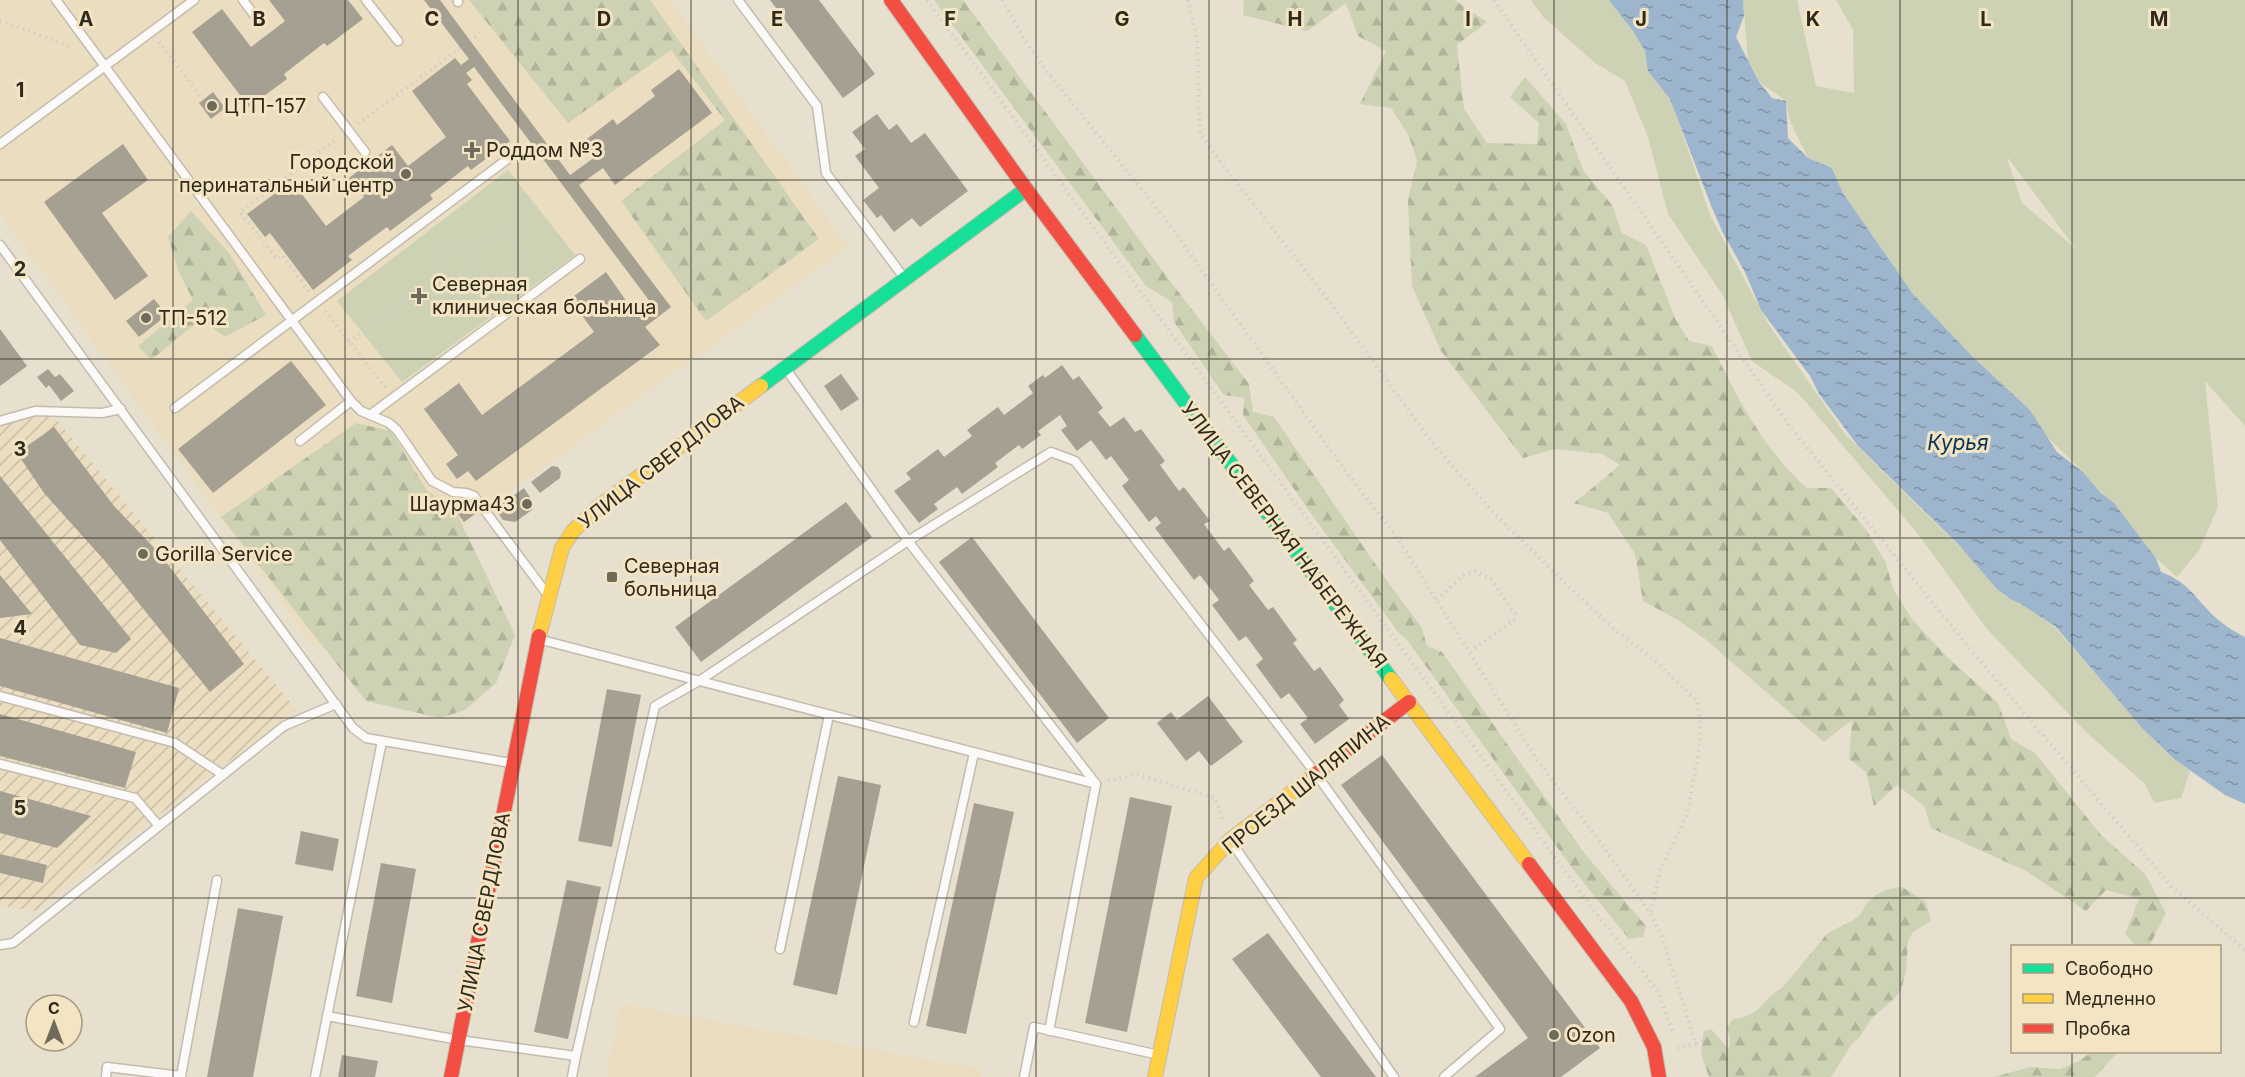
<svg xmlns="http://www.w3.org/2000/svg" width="2245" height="1077" font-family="Inter,sans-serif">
<defs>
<pattern id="industrial-furrows" width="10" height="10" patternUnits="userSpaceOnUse" patternTransform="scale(1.5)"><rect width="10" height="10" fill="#ebddbf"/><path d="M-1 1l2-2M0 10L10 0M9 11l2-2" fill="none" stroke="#cabea4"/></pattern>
<pattern id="forest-firs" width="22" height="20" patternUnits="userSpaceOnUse" patternTransform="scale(1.5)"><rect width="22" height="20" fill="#cdd2b4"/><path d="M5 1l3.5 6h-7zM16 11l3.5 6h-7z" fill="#b0b49a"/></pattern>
<pattern id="water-ripples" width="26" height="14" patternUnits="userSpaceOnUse" patternTransform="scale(1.5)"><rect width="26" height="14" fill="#9eb6cd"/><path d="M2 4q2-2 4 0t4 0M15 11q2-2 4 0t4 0" fill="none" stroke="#8194a6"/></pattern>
</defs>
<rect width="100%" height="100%" fill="#e8e0ce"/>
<!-- built -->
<g fill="#ebddbf">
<path d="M0 0H670L848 247 479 514 314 647 0 214Z"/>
<path d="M621 1004 981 1069 980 1077H606Z"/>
</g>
<!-- industrial -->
<path fill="url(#industrial-furrows)" d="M41 401 296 709 35 911 0 906V426Z"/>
<!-- green -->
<g fill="#cdd2b4" fill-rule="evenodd">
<path d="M1531 0H1614L1660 66 1710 215 1769 325 1845 434 1962 549 2006 597 2045 616 2153 739 2168 754 2190 771 2181 798 2154 803 2145 784 2087 733 1987 629 1918 534 1798 393 1752 361 1722 294 1668 214 1648 137 1625 81 1595 63 1543 17Z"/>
<path d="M1743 0H1797L1816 86 1854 93 1853 30 1836 0H2245V426L2205 381 2218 507 2199 550 2177 577 2156 558 2124 517 2083 472 2042 432 2030 410 1972 356 1913 294 1843 193 1832 168 1808 158 1789 119 1786 101 1759 82 1748 60ZM2007 158H2008L2076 249 2022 203Z"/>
<path d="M508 170 575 255 402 382 337 301Z"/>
</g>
<!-- forest -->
<g fill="url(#forest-firs)">
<path d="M469 0H650L819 239 706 321 621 201 725 120 671 50 568 123Z"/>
<path d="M934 0H963L1164 273 1249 384 1253 412 1274 417 1387 581 1422 628 1427 646 1442 652 1585 854 1646 926 1643 937 1629 939 1575 872 1407 640 1398 632 1312 515 1243 415 1244 398 1224 395 1174 322 1172 302 1146 286Z"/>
<path d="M1244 0H1454L1487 22 1457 45 1464 109 1487 143 1537 144 1539 123 1510 97 1525 77 1566 124 1583 170 1612 205 1622 233 1646 245 1675 318 1689 341 1712 346C1737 398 1764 450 1807 488H1831L1867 531 1886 563 1893 589 1912 619 1947 657 1998 703 2011 739 2035 753 2101 835 2145 874 2166 913 2150 945H2135L2125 934 2139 899 2106 890 2086 911 2026 871 1931 828 1924 806 1897 785 1874 806 1866 772 1849 759 1852 720 1824 742 1705 639 1678 620 1643 601 1635 554 1608 513 1574 503 1620 465 1602 454 1555 449 1523 458 1441 351 1412 286 1408 200 1417 161 1409 136 1391 108 1360 104 1386 51 1358 36 1346 3 1307 31 1243 15Z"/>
<path d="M191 211 229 253 266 315 225 337 201 319 151 360 138 346 193 300 179 272 168 237Z"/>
<path d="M356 423 391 431 427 491 454 508 515 635 496 683 465 710 440 718 366 701 221 517Z"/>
<path d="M1902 887 1926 902 1931 921 1913 932 1908 941 1906 971 1901 990 1895 998 1871 1019 1860 1037 1852 1044 1831 1077H1709L1701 1054 1704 1031 1711 1029 1729 1049 1730 1039 1727 1028 1733 1019C1763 1016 1760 1000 1783 987L1826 935C1836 927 1846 925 1856 918 1862 914 1863 908 1867 903 1877 892 1889 888 1902 887Z"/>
<path d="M2092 1052H2118L2095 1077H1994L2030 1067 2060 1069 2079 1061Z"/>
</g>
<!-- water -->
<path fill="url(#water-ripples)" d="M1609 0H1743L1744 16 1736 37 1759 82 1772 98 1786 101 1788 138 1808 158 1832 168 1843 193 1913 294 1972 356 2030 410 2057 452 2083 472 2101 493 2114 503 2156 558 2161 572C2193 584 2197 603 2221 622 2228 628 2237 633 2245 637V804L2225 795 2174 759 2143 729 2055 626 2021 604 2010 599 1996 588 1958 544 1858 446 1819 394 1810 376 1761 310 1745 272 1723 233 1712 208 1670 99 1648 71 1645 51 1633 31Z"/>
<!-- building -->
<g fill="#a6a092">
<path d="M269 0H348L363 19 327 46 324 43 284 74 287 79 249 107 192 32 222 9 251 47 285 21Z"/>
<path d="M424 0H440L570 175 595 157 583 142 613 119 617 125 655 96 651 90 679 69 712 113 615 185 603 168 579 185 671 307 645 327 660 345 476 481 468 471 457 479 446 464 458 455 424 409 459 383 482 415 594 332 570 299 606 272 636 315 651 303 474 67 466 73 472 80 467 84 510 141 471 170 468 166 430 195 433 199 390 231 387 227 348 256 352 260 313 290 270 233 265 237 247 214 292 181 326 226 364 197 349 178 392 145 408 166 446 137 412 91 455 58 461 65 469 59Z"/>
<path d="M770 0H819L875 74 843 98Z"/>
<path d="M213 92 225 108 211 119 199 103Z"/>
<path d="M877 114 889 130 897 124 911 143 925 133 968 191 920 227 912 218 894 232 881 215 877 218 863 200 879 188 855 156 865 149 852 132Z"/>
<path d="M123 144 148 180 102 213 148 276 115 300 44 202Z"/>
<path d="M154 299 167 315 139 337 126 321Z"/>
<path d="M0 329 27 366 0 386Z"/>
<path d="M291 361 326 405 213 493 178 449Z"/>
<path d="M1062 365 1073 380 1079 376 1103 408 1098 412 1110 427 1124 417 1135 432 1141 429 1165 461 1160 465 1179 491 1184 487 1210 521 1204 524 1224 551 1229 547 1254 581 1249 585 1268 610 1273 607 1297 640 1293 643 1314 671 1320 667 1344 700 1339 705 1349 719 1315 744 1300 724 1308 718 1289 693 1281 699 1256 665 1263 659 1246 636 1239 641 1212 605 1219 600 1200 575 1194 580 1155 528 1161 523 1156 516 1149 522 1122 486 1129 480 1111 456 1106 460 1091 440 1077 451 1061 430 1067 426 1060 415 1038 431 1041 435 1022 449 1019 445 995 463 998 467 962 494 957 487 934 504 938 509 919 523 894 491 911 479 906 473 938 449 944 457 972 436 967 430 998 407 1004 415 1033 393 1028 386 1043 375 1045 378Z"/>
<path d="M48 369 55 377 60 374 74 391 61 401 49 385 46 388 37 377Z"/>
<path d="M841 374 859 399 841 411 824 386Z"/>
<path d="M54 427 114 506 159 553 244 664 210 692 105 561 44 493 17 453Z"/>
<path d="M552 466 558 467 561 472 560 478 540 493 531 482Z"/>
<path d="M0 476 131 639 116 653 80 645 0 540Z"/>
<path d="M524 488 533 502 532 510 515 522 503 520 495 509Z"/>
<path d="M846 502 872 537 701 662 675 627Z"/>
<path d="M468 505 475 514 464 522 457 513Z"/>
<path d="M972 537 1109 718 1077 743 939 562Z"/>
<path d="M0 575 32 614 0 618Z"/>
<path d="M0 638 179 688 167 733 0 686Z"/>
<path d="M607 689 641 695 612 847 578 841Z"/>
<path d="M1208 696 1243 742 1211 766 1199 751 1186 761 1157 723 1171 712 1177 720Z"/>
<path d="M0 714 136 752 125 788 0 756Z"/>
<path d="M1382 755 1600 1048 1561 1077H1475L1528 1038 1341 785Z"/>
<path d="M838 776 881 785 837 995 793 985Z"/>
<path d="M0 791 91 816 57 848 0 833Z"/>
<path d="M1130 797 1172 806 1127 1032 1085 1023Z"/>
<path d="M974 803 1014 812 966 1034 926 1026Z"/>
<path d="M301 831 339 839 333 871 295 864Z"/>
<path d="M0 854 47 865 43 883 0 873Z"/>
<path d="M381 863 416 869 392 1003 356 996Z"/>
<path d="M567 880 601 887 568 1039 534 1032Z"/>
<path d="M238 908 283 916 253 1077H207Z"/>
<path d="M1268 933 1376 1077H1321L1232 959Z"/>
<path d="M342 1055 378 1061 375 1077H338Z"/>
</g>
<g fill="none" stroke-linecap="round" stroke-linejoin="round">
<defs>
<g id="lane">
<path d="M56 0 351 401 361 411 389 423 397 430 432 481 453 492 466 493 474 496 547 594"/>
<path d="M243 0 260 23"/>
<path d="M366 0 398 41"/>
<path d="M738 0 817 106 826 173 905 279"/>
<path d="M458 2V0"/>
<path d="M323 97 365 152"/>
<path d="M0 144 194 0"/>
<path d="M0 245 353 728 366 738 511 763"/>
<path d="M175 408 521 149"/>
<path d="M370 415 580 259"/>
<path d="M0 421 35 411 102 413 121 409"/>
<path d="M300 441 351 401"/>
<path d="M538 639 1096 784 908 541 786 369"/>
<path d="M0 696 175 743 223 775"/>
<path d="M0 764 135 798 159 826"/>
<path d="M1230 840 1394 1077"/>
<path d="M0 945 13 943 284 726 336 704"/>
<path d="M780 949 829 715"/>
<path d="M327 1016 459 1040 576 1056 655 706 699 681 908 541 1051 452 1075 461 1316 774 1500 1029 1444 1077"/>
<path d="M914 1022 974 753"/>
<path d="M1049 1031 1096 784"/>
<path d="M106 1077 107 1067 181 1076 217 880"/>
<path d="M315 1077 382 741"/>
<path d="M572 1077 576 1056"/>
<path d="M1024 1077 1034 1027 1159 1055"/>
</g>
<g id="fast">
<path d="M1135 335 1391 679"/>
<path d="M761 386 1026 189"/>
</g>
<g id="slow">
<path d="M539 636 562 548 573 531 597 508 761 386"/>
<path d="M1391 679 1529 864"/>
<path d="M1155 1077 1196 878 1230 840 1313 776"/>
</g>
<g id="jam">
<path d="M891 0 1026 189 1135 335"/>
<path d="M1313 776 1409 702"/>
<path d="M1529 864 1631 1001 1654 1047 1659 1077"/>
<path d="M451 1077 539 636"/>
</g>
</defs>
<!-- lane casing -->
<use href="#lane" stroke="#c3bcae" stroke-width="11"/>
<!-- fast casing -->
<use href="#fast" stroke="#c3bcae" stroke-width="16"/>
<!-- slow casing -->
<use href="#slow" stroke="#c3bcae" stroke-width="16"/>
<!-- jam casing -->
<use href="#jam" stroke="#c3bcae" stroke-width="16"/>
<!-- path -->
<g stroke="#d1cfca" stroke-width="4" stroke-dasharray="1.5 4.5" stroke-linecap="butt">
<path d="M927 0 1595 912 1657 990 1673 1032"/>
<path d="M1002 0 1023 37 1045 69 1163 216 1344 469 1396 536 1537 760 1600 842 1650 913 1662 937 1696 1044 1702 1040 1706 1034"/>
<path d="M1188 0 1197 38 1200 133 1217 157 1335 309 1430 440 1491 510 1567 585 1614 629 1652 658 1698 702 1701 737 1687 815 1660 870 1651 912"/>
<path d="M1494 0 1788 424 1971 650 2171 886 2245 950"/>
<path d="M0 21 72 47"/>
<path d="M470 41 480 33"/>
<path d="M159 42 201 97"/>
<path d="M358 124 460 48"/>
<path d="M435 276C451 297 481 280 469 255"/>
<path d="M309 291 282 255 277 259 240 212 337 139"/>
<path d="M325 311 386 388"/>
<path d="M349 342 435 276C425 253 453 235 469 255L511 226 523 284"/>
<path d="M1437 600 1462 576 1475 571 1491 579 1515 614V619L1471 651"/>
<path d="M1108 781 1137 774 1215 798 1223 819"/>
<path d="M1677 1048 1696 1044"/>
</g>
<!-- lane -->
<use href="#lane" stroke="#fcfaf8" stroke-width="8"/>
<!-- fast -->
<use href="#fast" stroke="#16e098" stroke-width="14"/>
<!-- slow -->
<use href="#slow" stroke="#ffcf43" stroke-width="14"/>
<!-- jam -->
<use href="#jam" stroke="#f24e42" stroke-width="14"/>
</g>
<!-- grid -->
<path fill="none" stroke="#2f2a1d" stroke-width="1.5" stroke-opacity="0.55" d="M173 0V1077M345 0V1077M518 0V1077M691 0V1077M863 0V1077M1036 0V1077M1209 0V1077M1382 0V1077M1554 0V1077M1727 0V1077M1900 0V1077M2072 0V946M0 180H2245M0 359H2245M0 538H2245M0 718H2245M0 898H2245M2072 1052V1077"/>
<!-- markers -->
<g fill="#706a5b" stroke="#f3e4c3" stroke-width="2">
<circle cx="212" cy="106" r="6"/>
<path d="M469 141h6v6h6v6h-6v6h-6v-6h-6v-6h6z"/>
<circle cx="406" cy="174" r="6"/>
<path d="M416 287h6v6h6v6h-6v6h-6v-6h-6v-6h6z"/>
<circle cx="146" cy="318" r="6"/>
<circle cx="527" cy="504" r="6"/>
<circle cx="143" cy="554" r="6"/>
<rect x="606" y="571" width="12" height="12" rx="3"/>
<circle cx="1554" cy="1035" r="6"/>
</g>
<g text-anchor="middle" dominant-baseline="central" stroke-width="6" stroke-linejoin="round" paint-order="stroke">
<!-- poi labels -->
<g font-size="20" fill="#2f2a1d" stroke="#f3e4c3" text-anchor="start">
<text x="224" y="106">ЦТП-157</text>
<text x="486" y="150">Роддом №3</text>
<text x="394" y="162" text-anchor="end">Городской<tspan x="394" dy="23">перинатальный центр</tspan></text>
<text x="432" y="284">Северная<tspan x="432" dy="23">клиническая больница</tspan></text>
<text x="158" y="318">ТП-512</text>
<text x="515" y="504" text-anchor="end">Шаурма43</text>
<text x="155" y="554">Gorilla Service</text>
<text x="624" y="566">Северная<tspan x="624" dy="23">больница</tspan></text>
<text x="1566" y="1035">Ozon</text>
</g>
<!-- street labels -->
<g font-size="20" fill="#2f2a1d" stroke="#f3e4c3">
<text transform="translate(661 462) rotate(-38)">УЛИЦА СВЕРДЛОВА</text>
<text transform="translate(1284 535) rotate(53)">УЛИЦА СЕВЕРНАЯ НАБЕРЕЖНАЯ</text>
<text transform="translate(1306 784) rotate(-39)">ПРОЕЗД ШАЛЯПИНА</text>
<text transform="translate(484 912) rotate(-79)">УЛИЦА СВЕРДЛОВА</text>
</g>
<!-- water labels -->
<g font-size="21" font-style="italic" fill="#083359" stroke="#f3e4c3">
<text x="1958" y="442">Курья</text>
</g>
</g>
<g font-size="20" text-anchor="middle" font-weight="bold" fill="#2f2a1d" stroke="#f3e4c3" stroke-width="6" stroke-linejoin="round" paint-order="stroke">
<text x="86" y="26">A</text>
<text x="259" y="26">B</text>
<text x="432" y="26">C</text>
<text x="604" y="26">D</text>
<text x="777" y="26">E</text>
<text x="950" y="26">F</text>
<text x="1122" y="26">G</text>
<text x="1295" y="26">H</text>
<text x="1468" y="26">I</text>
<text x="1641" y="26">J</text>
<text x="1813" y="26">K</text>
<text x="1986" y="26">L</text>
<text x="2159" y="26">M</text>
<text x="20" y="97">1</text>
<text x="20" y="276">2</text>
<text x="20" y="456">3</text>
<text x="20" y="635">4</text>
<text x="20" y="815">5</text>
</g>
<!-- legend -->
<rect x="2011" y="945" width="210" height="108" fill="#f3e4c3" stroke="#a59a81" stroke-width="1.5"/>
<rect x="2023" y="964" width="30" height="9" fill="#16e098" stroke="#a59a81" stroke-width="1.5"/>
<text x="2065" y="975" font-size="18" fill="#2f2a1d">Свободно</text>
<rect x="2023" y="994" width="30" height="9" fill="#ffcf43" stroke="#a59a81" stroke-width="1.5"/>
<text x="2065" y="1005" font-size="18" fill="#2f2a1d">Медленно</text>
<rect x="2023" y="1024" width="30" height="9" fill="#f24e42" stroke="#a59a81" stroke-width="1.5"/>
<text x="2065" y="1035" font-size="18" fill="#2f2a1d">Пробка</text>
<!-- north arrow -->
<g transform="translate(54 1023)"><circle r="28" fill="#f3e4c3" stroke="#a59a81" stroke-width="1.5"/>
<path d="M0-4.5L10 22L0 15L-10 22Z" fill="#706a5b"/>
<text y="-9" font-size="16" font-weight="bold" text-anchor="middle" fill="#2f2a1d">С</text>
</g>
</svg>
